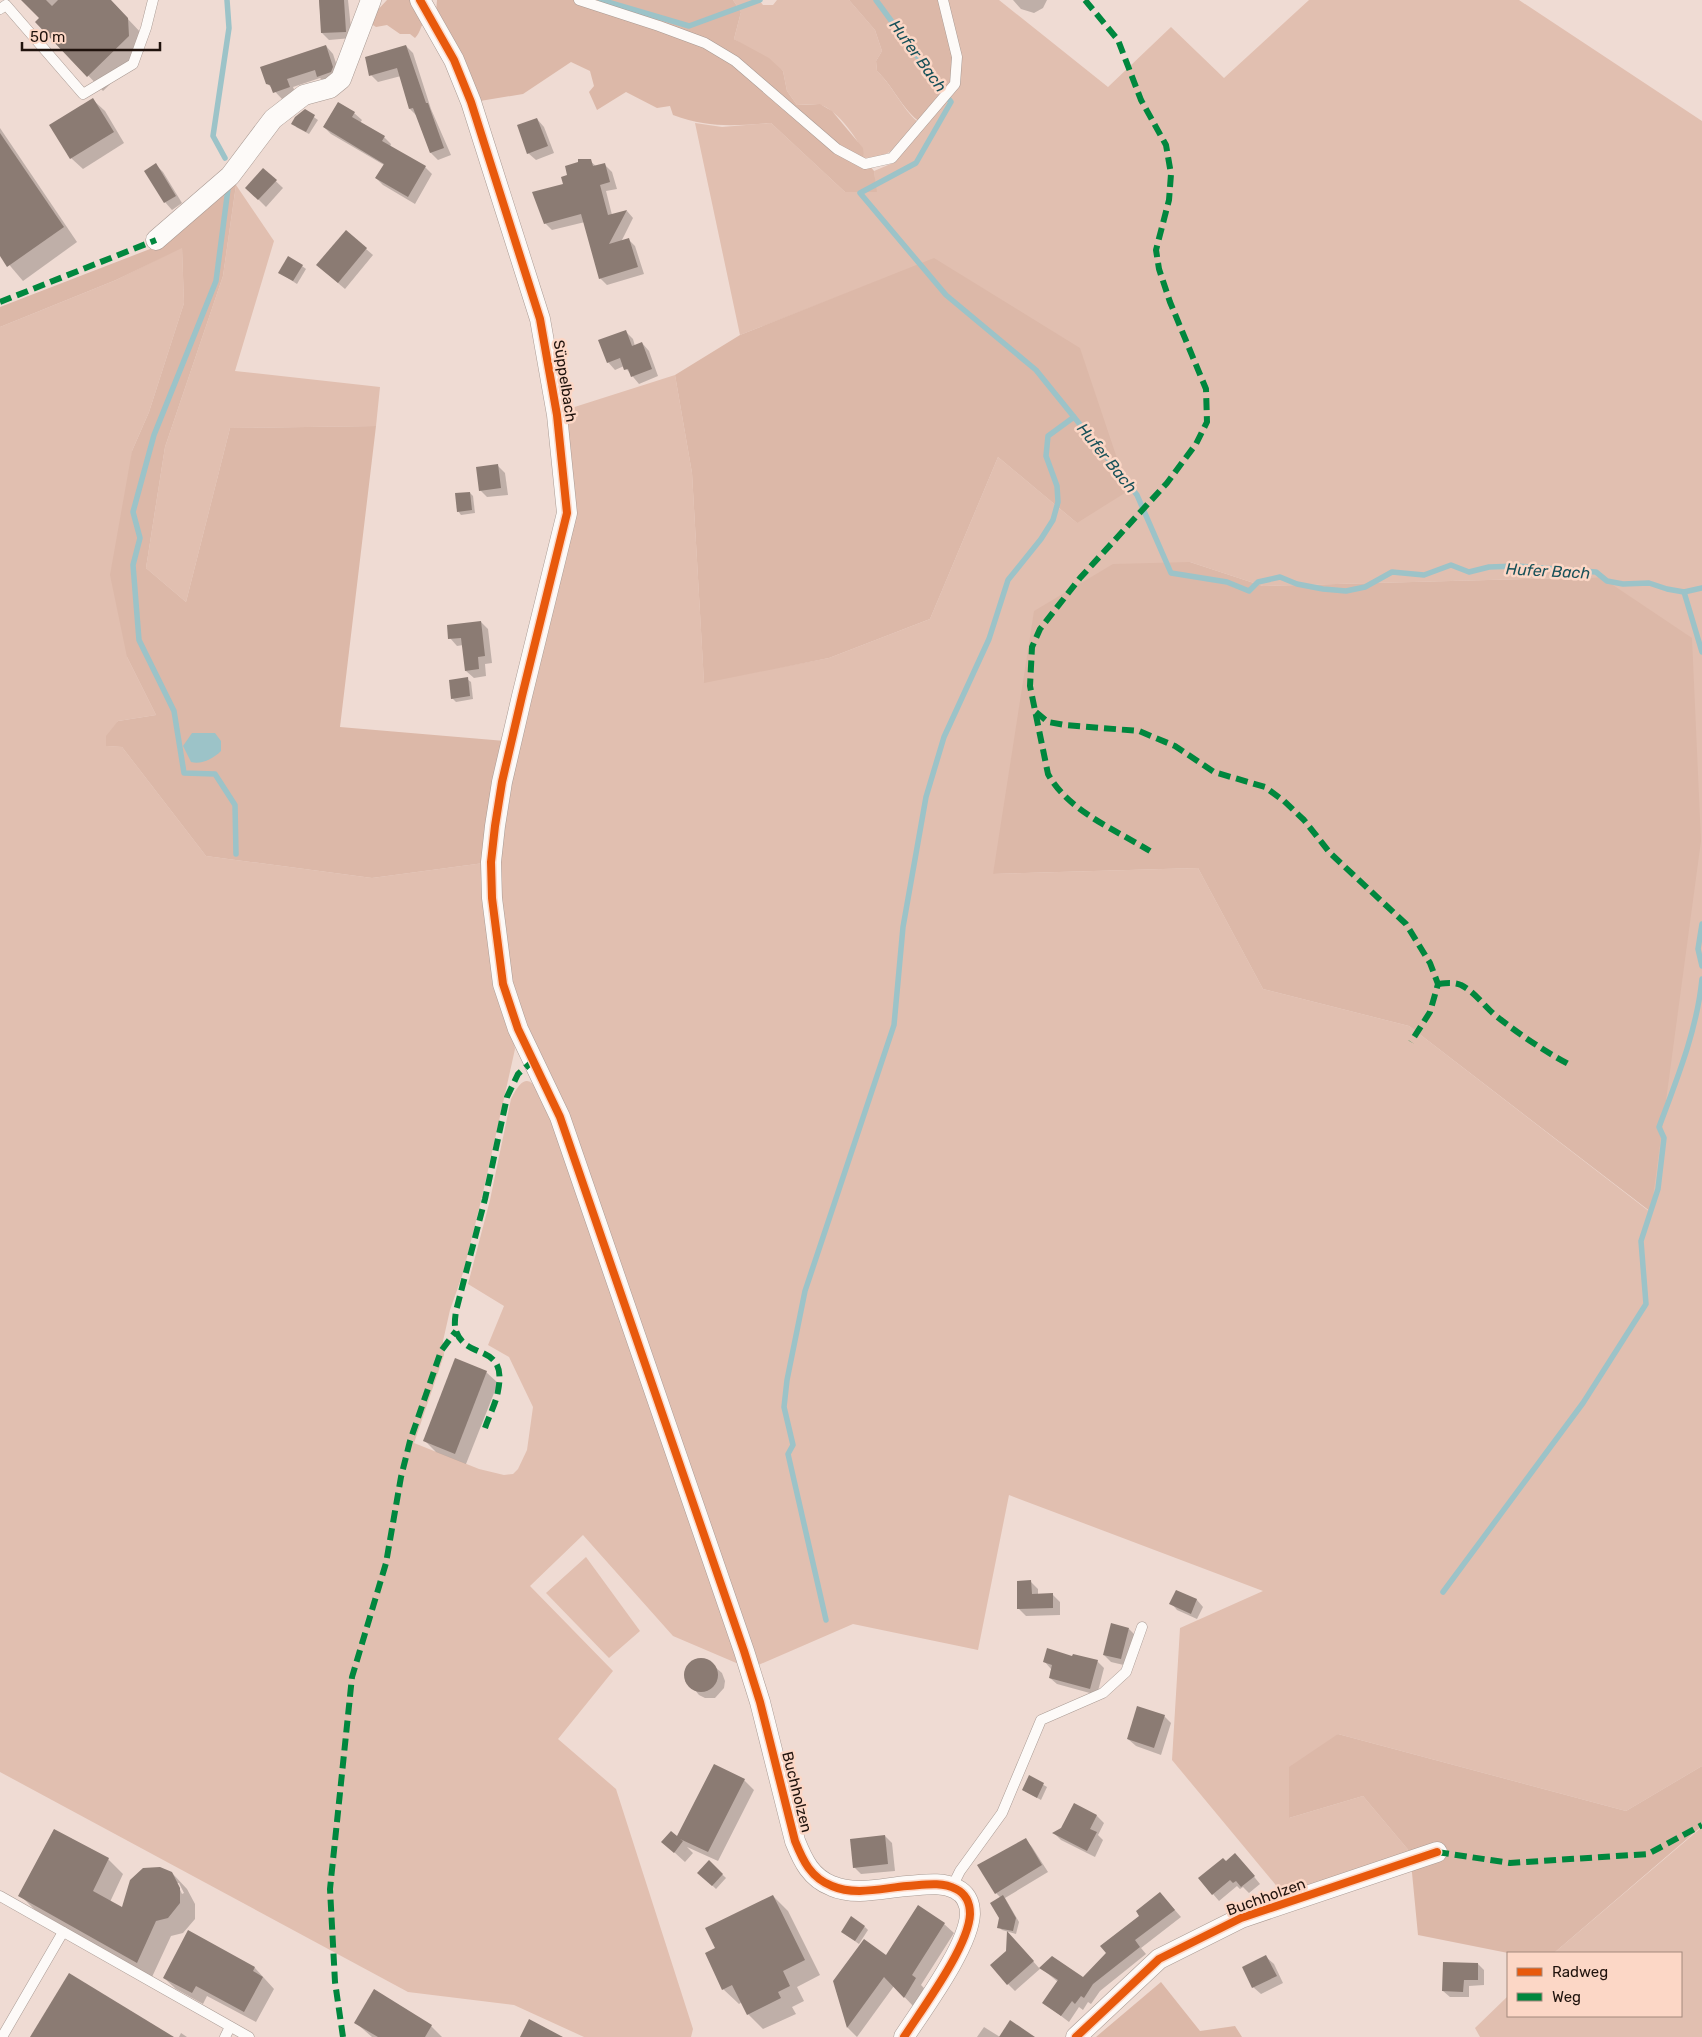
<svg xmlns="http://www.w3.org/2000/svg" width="1702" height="2037" font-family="Rubik,sans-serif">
<rect width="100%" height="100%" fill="#efdbd3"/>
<!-- green -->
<g fill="#e1bfb0" fill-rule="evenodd">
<path d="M733 0H759L763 5H773L777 0H849L875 30 882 51 876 61 877 71C892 85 904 111 917 121 900 143 894 158 864 158 862 142 837 110 821 105 814 103 804 105 797 105L787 91 783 71 734 39 741 12Z"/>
<path d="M948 0H999L1108 87 1171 27 1224 78 1309 0H1519L1702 121V1766L1626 1811 1338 1734 1289 1818 1363 1796 1410 1852 1289 1901 1172 1760 1180 1628 1263 1591 1009 1495 978 1650 853 1624 756 1666 515 1000 499 895 502 826 570 515 562 411 675 375 692 473 704 682 829 658 930 619 998 457 1077 523 934 259 740 335 695 123 722 127 771 123 845 192H876L874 171 893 163 937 109ZM1190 562 1263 586 1601 577 1650 1212 1409 1026 1263 989 1198 868 993 874Z"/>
<path d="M236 185 274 241 235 371 380 387 376 426 230 428 186 602 146 568 165 447 223 276Z"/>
<path d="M182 247 184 303 149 412 132 451 127 657 156 715 118 721 107 746 122 747 206 856 372 878 484 863 515 1049 482 1197 463 1273 450 1310 443 1341 444 1355 414 1443 479 1469 504 1475 513 1474 518 1469 527 1450 533 1407 509 1357 488 1345 504 1306 468 1284 490 1200 511 1099C526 1067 535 1083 546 1105L741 1665 673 1636 583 1535 530 1586 613 1671 558 1739 616 1789 693 2029 691 2037H584L514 2005 408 1992 0 1772V327L116 280Z"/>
<path d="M586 1557 640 1631 609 1658 546 1593Z"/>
<path d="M1702 1827V2037H1480L1475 2028 1508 1996V2016H1681V1953H1554Z"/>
</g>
<!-- forest -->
<g fill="#dcb8a8">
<path d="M387 0H412L425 21C420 26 421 32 415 38L410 34H400L387 25 376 27 373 25V15Z"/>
<path d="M437 0H733L741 12 734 39 769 58 783 71 787 91 797 105 820 104 832 111 863 148 864 158 874 171 877 192H845L771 123C733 126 709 128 673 115L670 106 657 108 626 92 597 110 589 92 594 86 590 71 571 62 523 94 480 101 436 12Z"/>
<path d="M849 0H948L958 87 925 125C904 114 895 88 877 71L876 61 882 51 875 30Z"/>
<path d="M232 180 236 185 223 276 165 447 146 568 186 602 230 428 376 426 340 727 505 741 484 863 372 878 206 856 122 747 106 746V736L118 721 156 715 127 657 110 575 132 451 149 412 184 303 182 248 116 280 0 327V307L150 249 190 219Z"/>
<path d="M934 258 1080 348 1128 491 1077 523 998 457 930 619 829 658 704 683 692 473 675 375 740 335Z"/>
<path d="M1190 562 1263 586 1601 577 1692 638 1701 841 1651 1212 1409 1026 1263 989 1198 868 993 874 1034 611 1113 564Z"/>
<path d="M1338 1734 1626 1811 1702 1766V1826L1554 1953H1508L1418 1935 1410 1852 1363 1796 1289 1818V1767Z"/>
<path d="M1161 1982 1200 2031 1235 2026 1242 2037H1096Z"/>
</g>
<!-- water -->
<path fill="#9cc3c8" d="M192 733H215L221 741V751C213 759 201 765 191 762L183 746Z"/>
<!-- shadow -->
<g fill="#0003" fill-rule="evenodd">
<path d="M23 0H110L143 35 144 51 103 91 37 22 41 18Z"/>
<path d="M319 0H348L352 38 329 40 322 33Z"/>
<path d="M1013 0H1047L1043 8 1034 13 1021 9Z"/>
<path d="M326 46 333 54 340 75 326 83 320 78 293 87 296 94 282 99 267 83Z"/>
<path d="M406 46 413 53 431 109 451 155 438 160 431 153 417 116 410 109 401 76 378 82 371 75Z"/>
<path d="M93 100 105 111 124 143 83 169 71 158Z"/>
<path d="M338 104 354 113 362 120 360 123 384 137 391 144 390 147 425 167 432 174 415 204 383 185 376 178 384 165 331 134 324 127Z"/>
<path d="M305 111 318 120 309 134 296 127Z"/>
<path d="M537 119 544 127 554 153 536 160 528 153Z"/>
<path d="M0 128 77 242 23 281 0 254Z"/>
<path d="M590 161 597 167 605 165 612 172 617 189 606 191 612 215 627 211 633 218 621 242 628 239 635 246 644 274 607 285 600 278 585 222 552 230 545 223 564 185Z"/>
<path d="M156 165 163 172 182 203 172 210 165 202 146 171Z"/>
<path d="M264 170 283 188 266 207 247 188Z"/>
<path d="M366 249 373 255 345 289 324 271Z"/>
<path d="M302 266 306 269 297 284 280 273Z"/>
<path d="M625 331 633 339 635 346 642 343 649 351 658 376 639 384 624 366 615 370 608 362Z"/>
<path d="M498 466 505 473 508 495 487 497 480 490Z"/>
<path d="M470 493 473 496 475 513 461 515 458 511Z"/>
<path d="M481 622 488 629 492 663 485 664 486 676 474 678 466 671 463 645 457 646 450 638Z"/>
<path d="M467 679 471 682 473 699 456 702 452 698Z"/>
<path d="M486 1372 498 1383 466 1464 436 1452 425 1441Z"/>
<path d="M1031 1582 1038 1589V1595H1053L1060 1602V1615L1026 1616 1018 1608Z"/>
<path d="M1176 1591 1197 1600 1203 1607 1197 1619 1177 1610 1171 1603Z"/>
<path d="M1129 1629 1136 1636 1128 1666 1111 1662 1104 1655Z"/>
<path d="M1073 1657 1097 1661 1104 1668 1097 1695 1057 1684 1050 1678 1051 1669 1045 1662Z"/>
<path d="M699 1659 708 1661 722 1673 725 1681 724 1688 715 1698H705L699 1695 687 1680 686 1671 691 1663Z"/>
<path d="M1164 1716 1171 1723 1161 1755 1136 1746 1128 1739Z"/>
<path d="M1030 1777 1047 1787 1041 1800 1023 1790Z"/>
<path d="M744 1780 754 1790 718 1861 687 1847 693 1853 685 1862 674 1852 678 1838Z"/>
<path d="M1074 1805 1097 1816 1104 1823 1098 1835 1103 1840 1095 1857 1061 1840 1054 1833 1062 1828Z"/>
<path d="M885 1836 892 1843 895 1871 861 1874 854 1867Z"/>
<path d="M1026 1840 1032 1847 1048 1872 1005 1898 1019 1922 1016 1934 1002 1930 999 1927 1001 1898 996 1893Z"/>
<path d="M108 1859 123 1874 110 1902 122 1909 172 1873 187 1889 195 1904V1919L183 1933 171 1936 152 1977 35 1910 20 1895ZM177 1883H179L184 1893 182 1894Z"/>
<path d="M709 1862 726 1878 716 1889 699 1873Z"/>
<path d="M1242 1862 1260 1884 1249 1893 1243 1887 1240 1889 1237 1886 1219 1901 1213 1894 1226 1863Z"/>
<path d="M1160 1893 1181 1917 1141 1948 1146 1954 1100 1991 1091 2004 1088 2002 1083 2010 1079 2007 1069 2022 1044 2003 1058 1982 1041 1968 1015 1991 1008 1984 1007 1952 1014 1940 1040 1969 1052 1958 1083 1979Z"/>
<path d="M773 1896 788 1911 820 1975 797 1987 804 2001 792 2007 796 2014 763 2029 748 2014 742 2002 739 2004 723 1989 717 1949Z"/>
<path d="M944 1924 954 1933 921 1985 924 1988 914 2007 894 1986 857 2037 848 2028 835 1981 887 1957Z"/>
<path d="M865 1927 868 1930 859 1944 846 1935Z"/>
<path d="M1266 1957 1274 1964 1283 1983 1261 1994 1253 1987Z"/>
<path d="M1478 1964 1484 1970V1985L1469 1986V1997H1450L1443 1991Z"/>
<path d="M255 1968 274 1989 256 2022 207 1996 203 2004 176 1989 164 1978Z"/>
<path d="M356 2023 431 2026 442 2037H372Z"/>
<path d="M984 2027 1000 2037H977Z"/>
<path d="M181 2033 187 2037H179Z"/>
</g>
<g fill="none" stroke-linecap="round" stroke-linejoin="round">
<!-- stream -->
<g stroke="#9cc3c8" stroke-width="5.5">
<path d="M601 0 689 26 760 0"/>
<path d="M876 0 951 102 916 163 860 193 946 295 1036 370 1137 495 1171 573 1227 582 1249 591 1258 582 1280 577 1297 584 1323 589 1346 591 1365 587 1392 572 1424 575 1451 565 1469 572 1489 567 1517 566 1596 572 1607 581 1623 584 1649 583 1667 589 1684 592 1702 588"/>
<path d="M225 158 213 136 229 28 227 0"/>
<path d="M228 189 216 281 154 435 133 512 140 538 133 565 139 640 174 711 184 773 215 774 235 805 236 854"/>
<path d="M1684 592 1702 652"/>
<path d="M1702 924 1698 949 1702 966"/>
<path d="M1443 1592 1583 1403 1646 1304 1641 1241 1658 1189 1664 1138 1659 1127C1677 1079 1697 1030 1702 979"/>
<path d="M826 1620 788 1454 793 1445 784 1407 787 1380 805 1291 894 1025 903 927 926 797 944 737 989 639 1008 580 1041 539 1053 520 1058 502 1057 486 1046 456 1048 436 1074 417"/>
</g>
</g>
<!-- building -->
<g fill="#8b7b73">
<path d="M21 0H46L52 6 58 0H111L128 18 129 36 87 77 35 22 39 18Z"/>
<path d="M319 0H344L346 32 321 33Z"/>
<path d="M326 45 333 67 331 72 317 77 315 70 287 79 290 87 273 93 270 85 266 84 260 67Z"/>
<path d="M406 45 426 103H428L444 148 430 153 413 108 409 109 397 68 369 76 365 57Z"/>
<path d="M93 98 114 132 70 159 49 125Z"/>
<path d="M338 102 355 112 352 117 385 136 382 141 426 166 408 197 375 178 384 164 323 127Z"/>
<path d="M305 109 315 115 306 132 291 124 295 117Z"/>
<path d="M537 118 548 146 527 154 517 125Z"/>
<path d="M0 133 64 227 7 267 0 256Z"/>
<path d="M578 159H591L593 166 605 163 610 182 600 185 608 215 627 210 609 244 629 238 638 267 599 279 581 214 544 224 532 192 563 184 561 177 567 175 565 166 578 162Z"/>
<path d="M156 163 176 196 164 203 144 171Z"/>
<path d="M263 168 277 180 258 200 245 188Z"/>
<path d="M346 230 367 248 338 283 316 265Z"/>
<path d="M288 256 303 265 293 281 278 273Z"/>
<path d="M626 330 632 346 642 342 652 369 631 377 628 369 624 370 620 358 607 363 598 340Z"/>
<path d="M498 464 501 488 479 491 476 467Z"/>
<path d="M470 492 472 510 457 512 455 493Z"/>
<path d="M481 621 485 656 478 657 479 669 465 671 461 638 448 639 447 625Z"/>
<path d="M468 677 470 696 451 699 449 680Z"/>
<path d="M455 1358 487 1371 455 1454 423 1441Z"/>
<path d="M1031 1580 1032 1594 1053 1593V1608L1017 1609V1581Z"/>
<path d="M1176 1590 1197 1599 1191 1614 1169 1604Z"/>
<path d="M1111 1623 1129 1628 1121 1659 1103 1655Z"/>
<path d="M1047 1648 1072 1656 1073 1654 1098 1660 1090 1689 1049 1678 1052 1665 1043 1662Z"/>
<circle cx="701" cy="1675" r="17"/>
<path d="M1137 1706 1165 1715 1154 1748 1127 1739Z"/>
<path d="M714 1764 745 1779 708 1852 680 1839 683 1841 674 1853 661 1842 671 1831 677 1836Z"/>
<path d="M1029 1775 1044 1783 1037 1798 1022 1790Z"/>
<path d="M1074 1803 1097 1815 1090 1829 1097 1832 1087 1851 1052 1833 1061 1828Z"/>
<path d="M54 1829 109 1858 93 1891 122 1907 130 1880 143 1868 160 1867 172 1872 180 1888V1903L168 1918 156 1921 137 1963 18 1896Z"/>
<path d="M885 1835 888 1864 853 1868 850 1839Z"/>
<path d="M1026 1838 1042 1865 995 1894 977 1865Z"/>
<path d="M1235 1853 1255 1876 1241 1887 1236 1881 1233 1883 1230 1880 1212 1895 1198 1878 1223 1858 1226 1861Z"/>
<path d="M709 1860 723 1874 712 1886 697 1873Z"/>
<path d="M1160 1892 1175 1910 1135 1940 1140 1947 1093 1984 1084 1998 1081 1996 1075 2004 1072 2001 1061 2016 1042 2003 1058 1980 1039 1968 1052 1956 1083 1977 1106 1953 1100 1946 1139 1916 1136 1911Z"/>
<path d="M773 1895 805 1960 783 1971 790 1986 778 1992 781 1998 747 2015 732 1985 722 1990 705 1953 715 1948 705 1928Z"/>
<path d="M1003 1895 1016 1918 1013 1931 997 1928 999 1918 990 1903Z"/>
<path d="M918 1905 945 1923 912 1975 916 1978 904 1998 884 1977 847 2028 833 1981 864 1939 886 1955Z"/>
<path d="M851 1916 865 1926 855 1941 841 1932Z"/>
<path d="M188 1930 255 1967 253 1971 263 1977 244 2012 196 1986 192 1993 163 1978Z"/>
<path d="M1007 1931 1034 1961 1007 1985 990 1965 1006 1951Z"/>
<path d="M1266 1955 1277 1976 1252 1988 1242 1967Z"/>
<path d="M1443 1962 1478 1963V1980H1464L1463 1992 1442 1991Z"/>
<path d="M69 1973 174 2037H30Z"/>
<path d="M374 1989 432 2025 425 2037H378L354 2023Z"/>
<path d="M529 2019 563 2037H520Z"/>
<path d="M1010 2020 1035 2037H999Z"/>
</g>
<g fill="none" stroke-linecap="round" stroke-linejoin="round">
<defs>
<g id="service">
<path d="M579 0 659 26 705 43 735 61 837 149 865 164 892 158 955 84 957 57 943 0"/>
<path d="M0 9 6 5 83 94 133 64 146 28 153 0"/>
<path d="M952 1887 960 1871 1002 1813 1041 1720 1103 1693 1126 1672 1142 1627"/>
<path d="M0 1896 249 2037"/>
<path d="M2 2037 63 1932"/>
<path d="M225 2037 230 2027"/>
</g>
<g id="minor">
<path d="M420 0 454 60 471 102 540 319 557 415 567 513 522 696 502 782 495 826 491 862 492 898 503 984 518 1029 560 1117 744 1651 760 1702 795 1841C803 1861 811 1878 832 1886 855 1896 883 1888 907 1886 923 1885 941 1881 956 1889 966 1894 970 1903 970 1914 969 1946 922 2009 904 2037"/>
<path d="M156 240 230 176 273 119 304 95 330 88 341 79 371 0"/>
<path d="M1076 2037 1159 1959 1241 1918 1437 1852"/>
</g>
</defs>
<!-- service casing -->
<use href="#service" stroke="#a99a93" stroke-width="11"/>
<!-- minor casing -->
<use href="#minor" stroke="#a99a93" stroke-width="21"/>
<!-- service -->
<use href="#service" stroke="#fdfaf8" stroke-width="10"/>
<!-- minor -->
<use href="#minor" stroke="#fdfaf8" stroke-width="20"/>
<!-- quiet -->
<g stroke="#00873e" stroke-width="6" stroke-dasharray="12 6" stroke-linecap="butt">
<path d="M1085 0 1118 40 1141 100 1166 145 1171 174 1169 200 1156 250 1159 269 1170 302 1206 389 1207 422 1196 444 1167 483 1080 578 1040 629 1032 647 1030 686 1048 774C1068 811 1116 830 1150 851"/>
<path d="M0 302 156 240"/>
<path d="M1036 712 1048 722 1065 725 1139 731 1175 746 1214 772 1265 787 1284 801 1304 820 1330 853 1406 924 1430 963 1438 984 1430 1012 1411 1042"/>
<path d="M1438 984C1446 983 1453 982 1461 985 1475 992 1484 1006 1495 1015 1520 1035 1544 1051 1572 1066"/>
<path d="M485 1428C489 1416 496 1403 498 1391 508 1342 466 1361 456 1331 454 1325 455 1318 456 1311L485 1199 507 1097 518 1074 533 1061"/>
<path d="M1437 1852 1510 1863 1648 1854 1702 1825"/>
<path d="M343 2037 335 1982 330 1889 352 1677 386 1563 401 1477 410 1441 441 1351 456 1331"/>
</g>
<defs>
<g id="cycleway">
<path d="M420 0 454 60 471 102 540 319 557 415 567 513 522 696 502 782 495 826 491 862 492 898 503 984 518 1029 560 1117 744 1651 760 1702 795 1841C803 1861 811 1878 832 1886 855 1896 883 1888 907 1886 923 1885 941 1881 956 1889 966 1894 970 1903 970 1914 969 1946 922 2009 904 2037"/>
<path d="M1076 2037 1159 1959 1241 1918 1437 1852"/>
</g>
</defs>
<!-- cycleway casing -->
<use href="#cycleway" stroke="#fcd7c6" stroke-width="11"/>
<!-- cycleway -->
<use href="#cycleway" stroke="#e8590c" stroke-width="8"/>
</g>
<g text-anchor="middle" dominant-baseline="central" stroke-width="5" stroke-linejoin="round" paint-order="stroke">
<!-- street labels -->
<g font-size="15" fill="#20130d" stroke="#fcd7c6">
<text transform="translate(565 381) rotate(81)">Süppelbach</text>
<text transform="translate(797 1792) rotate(76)">Buchholzen</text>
<text transform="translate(1266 1897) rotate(-20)">Buchholzen</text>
</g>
<!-- water labels -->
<g font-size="16" font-style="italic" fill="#185159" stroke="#fcd7c6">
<text transform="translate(918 56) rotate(54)">Hufer Bach</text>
<text transform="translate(1107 458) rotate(51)">Hufer Bach</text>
<text transform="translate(1548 571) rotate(3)">Hufer Bach</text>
</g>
</g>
<!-- legend -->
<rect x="1507" y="1952" width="175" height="65" fill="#fcd7c6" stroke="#a4897c"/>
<rect x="1517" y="1968" width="25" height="8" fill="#e8590c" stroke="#a4897c"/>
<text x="1552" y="1977" font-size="15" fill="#20130d">Radweg</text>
<rect x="1517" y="1993" width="25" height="8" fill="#00873e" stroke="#a4897c"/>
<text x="1552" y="2002" font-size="15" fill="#20130d">Weg</text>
<!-- scale -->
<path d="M22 42v8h138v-8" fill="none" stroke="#20130d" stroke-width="2.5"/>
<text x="30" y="42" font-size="15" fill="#20130d" stroke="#fcd7c6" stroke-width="4" paint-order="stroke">50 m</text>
</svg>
